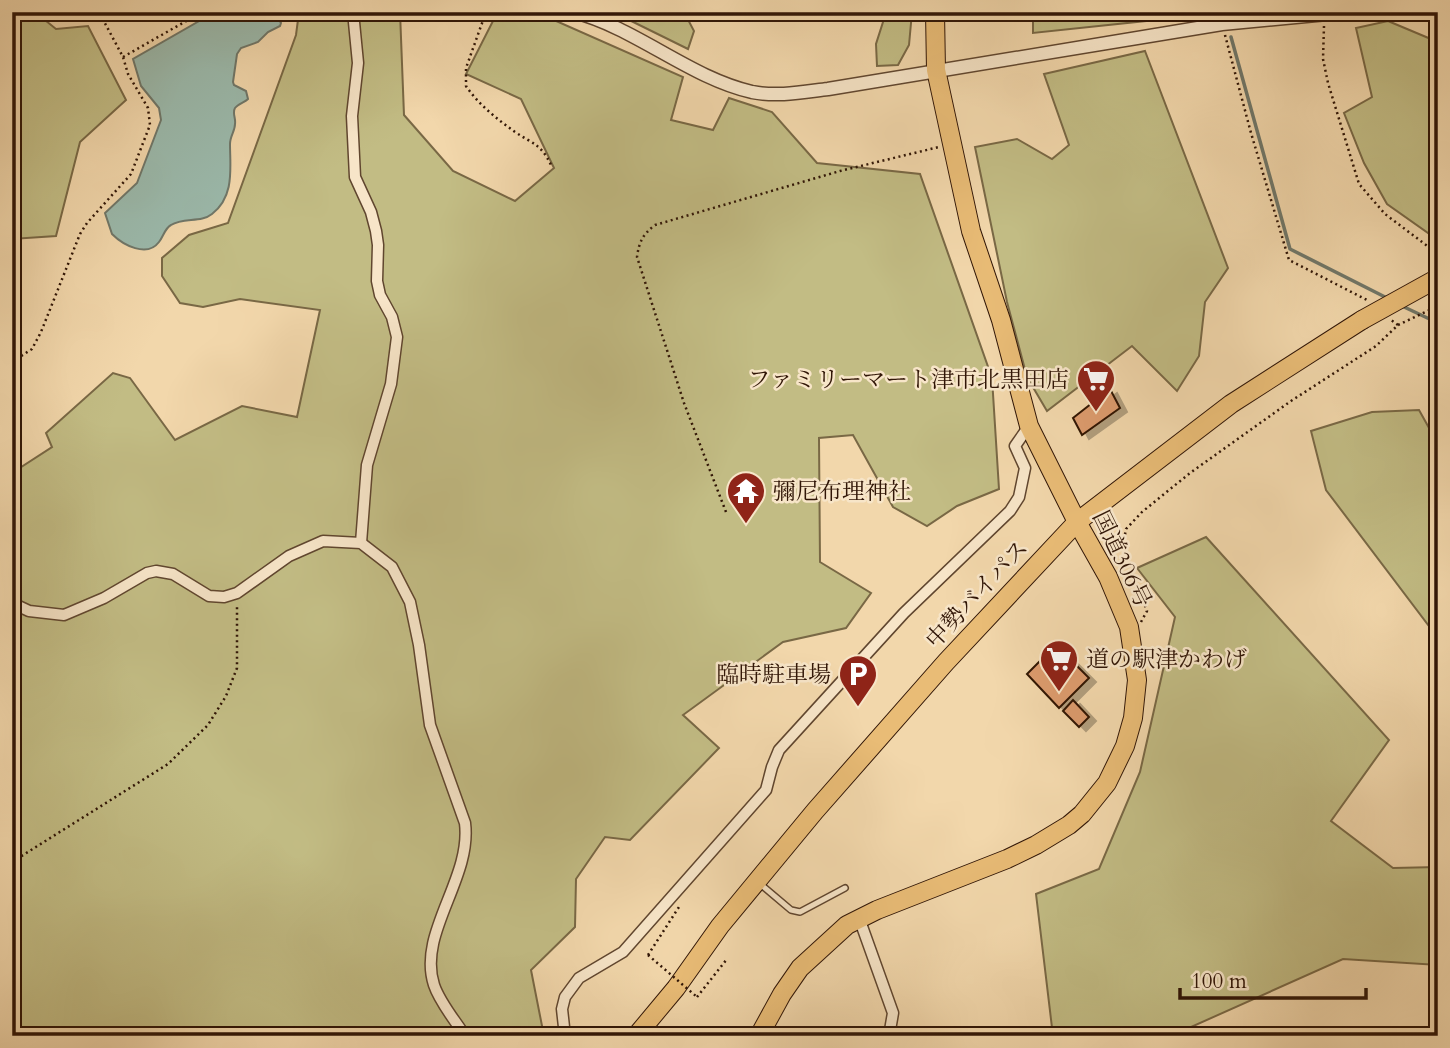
<svg xmlns="http://www.w3.org/2000/svg" width="1450" height="1048" font-family="Cardo,'Noto Serif JP',serif">
<defs>
<filter id="shadow"><feDropShadow dx="7" dy="4" stdDeviation="0" flood-color="#0004"/></filter>
</defs>
<rect width="100%" height="100%" fill="#f2d7ab"/>
<filter id="stains"><feTurbulence type="fractalNoise" baseFrequency=".00286" numOctaves="4"/><feColorMatrix values="0 0 0 0 .2 0 0 0 0 .09 0 0 0 0 .02 0 0 0 .5 -.17"/></filter>
<radialGradient id="worn" r=".72"><stop offset=".6" stop-color="#630" stop-opacity="0"/><stop offset="1" stop-color="#630" stop-opacity=".3"/></radialGradient>
<!-- green -->
<g fill="#c2bc84" stroke="#796845" stroke-width="2">
<path d="M12 12H35L56 29 88 26 126 100 80 142 56 236 12 239Z"/>
<path d="M299 12H400L404 115 453 171 515 201 554 168 521 99 466 74 495 17 554 20 683 77 671 120 713 130 729 98 772 112 817 163 920 174 992 378 999 489 957 506 927 526 893 507 853 435 819 438 820 562 871 593 846 628 783 642 683 715 719 748 630 840 605 837 576 879 575 927 531 970 544 1036H12V473L52 447 46 433 113 373 130 378 175 440 242 406 297 417 320 310 240 299 203 307 180 303 162 276V258L189 235 228 223 296 35Z"/>
<path d="M613 12H684L694 31 688 49Z"/>
<path d="M878 12H912L909 45 898 65 877 66 876 44 883 22Z"/>
<path d="M1033 12H1154L1155 20 1033 33Z"/>
<path d="M1388 21 1438 42V240L1387 204 1364 163 1344 113 1372 97 1356 28Z"/>
<path d="M1145 51 1228 268 1205 302 1199 356 1177 391 1132 346 1047 411 1027 377 1007 302 975 147 1017 139 1052 159 1069 145 1044 74Z"/>
<path d="M1419 410 1438 444V638L1326 490 1311 431 1372 412Z"/>
<path d="M1206 537 1389 740 1331 821 1393 868 1438 867V965L1343 959 1171 1036H1053L1036 894 1099 869 1140 772 1175 617 1137 568Z"/>
</g>
<!-- water -->
<path fill="#9bb9ab" stroke="#707769" stroke-width="2" d="M215 12H274L281 23 280 26 268 32 258 42 241 48 237 54 233 82 234 85 246 91 248 99C245 102 238 104 235 108 232 113 236 118 235 124 235 131 230 136 230 144 230 168 235 196 212 214 201 223 183 217 171 225 165 228 163 237 159 242 147 258 123 245 112 234L105 213 137 183 161 120 159 108 141 86 133 59Z"/>
<g fill="none" stroke-linecap="round" stroke-linejoin="round">
<!-- stream -->
<g stroke="#707769" stroke-width="3.5">
<path d="M1223 12V13"/>
<path d="M1231 37 1290 249 1389 299"/>
<path d="M1402 306 1438 323"/>
</g>
</g>
<!-- building -->
<g fill="#dc9b6d" stroke="#301506" stroke-width="2" filter="url(#shadow)">
<path d="M1110 389 1120 408 1082 435 1073 418Z"/>
<path d="M1060 649 1089 678 1059 708 1027 674 1042 659 1046 663Z"/>
<path d="M1073 700 1089 717 1079 727 1063 711Z"/>
</g>
<g fill="none" stroke-linecap="round" stroke-linejoin="round">
<defs>
<path id="service" d="M759 883 791 910 800 912 845 888"/>
<g id="minor">
<path d="M353 12 358 63 352 116 355 177 371 212 376 231 378 245 377 281 380 295 392 317 397 337 391 384 367 465 361 543"/>
<path d="M12 603 29 611 64 615 104 598 147 573 156 571 173 574 209 596 224 597 237 593 289 556 323 541 361 543 392 567 410 602 419 645 430 725 465 823C472 879 417 933 434 985 440 1003 455 1020 465 1036"/>
<path d="M859 918 893 1013 889 1036"/>
<path d="M565 1036 562 1009 565 997 579 978 623 952 766 790 772 767 779 750 904 613 1010 511 1019 497 1025 468 1015 446 1029 426"/>
</g>
<path id="tertiary" d="M574 12C636 28 690 78 752 92 777 97 803 92 828 89L1222 24 1348 12"/>
<g id="trunk">
<path d="M636 1036 676 988 720 926 815 811 946 662 1077 522 1231 404 1362 320"/>
<path d="M759 1036 782 994 800 968 847 925 877 910 1007 859 1036 845 1069 825 1082 814 1107 783 1125 746 1133 718 1137 680 1129 627 1108 577 1077 522 1029 426 1001 320 971 231 936 70 935 12"/>
</g>
</defs>
<!-- service casing -->
<use href="#service" stroke="#60462f" stroke-width="8"/>
<!-- minor casing -->
<use href="#minor" stroke="#60462f" stroke-width="13"/>
<!-- tertiary casing -->
<use href="#tertiary" stroke="#60462f" stroke-width="15"/>
<!-- trunk casing -->
<use href="#trunk" stroke="#301506" stroke-width="20"/>
<!-- path -->
<g stroke="#301506" stroke-width="2.5" stroke-dasharray="2 3.5" stroke-linecap="butt">
<path d="M486 12 466 68V86C478 104 497 119 515 132 533 144 541 144 551 165"/>
<path d="M1324 26 1323 59 1328 83 1359 184 1385 214 1438 254"/>
<path d="M1225 35 1251 133 1289 260 1367 300"/>
<path d="M123 57 202 12"/>
<path d="M1398 325 1438 306"/>
<path d="M12 362 32 349 41 332 80 234 87 223 131 174 150 125 148 108 128 74 123 57 99 12"/>
<path d="M726 512 684 403 637 257C639 242 643 234 655 225L840 171 939 147"/>
<path d="M1141 622 1147 611 1123 545 1126 529 1142 512 1190 473 1291 401 1376 346 1398 325 1391 320"/>
<path d="M12 862 168 764 208 725 226 696 237 668V604"/>
<path d="M648 955 679 907"/>
<path d="M697 997 727 959"/>
</g>
<!-- service -->
<use href="#service" stroke="#f7e5c8" stroke-width="5"/>
<!-- minor -->
<use href="#minor" stroke="#f7e5c8" stroke-width="10"/>
<!-- tertiary -->
<use href="#tertiary" stroke="#f7e5c8" stroke-width="12"/>
<!-- trunk -->
<use href="#trunk" stroke="#e9bc76" stroke-width="18"/>
<defs>
<path id="trunk-bridge" d="M1362 320 1438 278"/>
</defs>
<!-- trunk-bridge casing -->
<use href="#trunk-bridge" stroke="#301506" stroke-width="20" stroke-linecap="butt"/>
<!-- path-bridge -->
<path stroke="#301506" stroke-width="2.5" stroke-dasharray="2 3.5" stroke-linecap="butt" d="M648 955 697 997"/>
<!-- trunk-bridge -->
<use href="#trunk-bridge" stroke="#e9bc76" stroke-width="18"/>
</g>
<!-- icons -->
<defs>
<symbol id="supermarket-pin" viewBox="-11 -11 22 30"><path d="M0 17L-7.5 6A9.5 9.5 0 1 1 7.5 6Z" fill="#8f2418" stroke="#f7e5c8"/><path d="M-6-5.5h2.5l.6 2H6L4.5 2H-2.5L-4.4-4H-6ZM-1.5 3.2a1.3 1.3 0 1 0 .1 0ZM3 3.2a1.3 1.3 0 1 0 .1 0Z" fill="#fff"/></symbol>
<symbol id="temple-pin" viewBox="-11 -11 22 30"><path d="M0 17L-7.5 6A9.5 9.5 0 1 1 7.5 6Z" fill="#8f2418" stroke="#f7e5c8"/><path d="M0-6L5-2H3V0L6.5 2.5H4V6H1.5V3h-3V6H-4V2.5H-6.5L-3 0V-2H-5Z" fill="#fff"/></symbol>
<symbol id="parking-pin" viewBox="-11 -11 22 30"><path d="M0 17L-7.5 6A9.5 9.5 0 1 1 7.5 6Z" fill="#8f2418" stroke="#f7e5c8"/><path d="M-3.5-5.5H1a3.5 3.5 0 0 1 0 7H-1V5.5H-3.5ZM-1-3.4V-.6H.8a1.4 1.4 0 0 0 0-2.8Z" fill="#fff"/></symbol>
</defs>
<g fill-rule="evenodd">
<use href="#supermarket-pin" x="1074" y="357" width="44" height="60"/>
<use href="#temple-pin" x="724" y="469" width="44" height="60"/>
<use href="#supermarket-pin" x="1037" y="637" width="44" height="60"/>
<use href="#parking-pin" x="836" y="652" width="44" height="60"/>
</g>
<g text-anchor="middle" dominant-baseline="central" stroke-width="5" stroke-linejoin="round" paint-order="stroke">
<!-- poi labels -->
<g font-size="23" fill="#301506" stroke="#f7e5c8" text-anchor="end">
<text x="1069" y="379">ファミリーマート津市北黒田店</text>
<text x="773" y="491" text-anchor="start">彌尼布理神社</text>
<text x="1086" y="659" text-anchor="start">道の駅津かわげ</text>
<text x="831" y="674">臨時駐車場</text>
</g>
<!-- street labels -->
<g font-size="23" fill="#301506" stroke="#f7e5c8">
<text transform="translate(1122 559) rotate(64)">国道306号</text>
<text transform="translate(977 594) rotate(-47)">中勢バイパス</text>
</g>
</g>
<!-- margin -->
<rect width="1450" height="1048" fill="none" stroke="#f2d7ab" stroke-width="42"/>
<rect x="14" y="14" width="1422" height="1020" fill="none" stroke="#301506" stroke-width="3.5"/>
<rect x="21" y="21" width="1408" height="1006" fill="none" stroke="#301506" stroke-width="2"/>
<!-- scale -->
<path d="M1180 988v10h186v-10" fill="none" stroke="#301506" stroke-width="3.5"/>
<text x="1191" y="988" font-size="21" fill="#301506" stroke="#f7e5c8" stroke-width="5" paint-order="stroke">100 m</text>
<rect width="100%" height="100%" filter="url(#stains)"/>
<rect width="100%" height="100%" fill="url(#worn)"/>
</svg>
